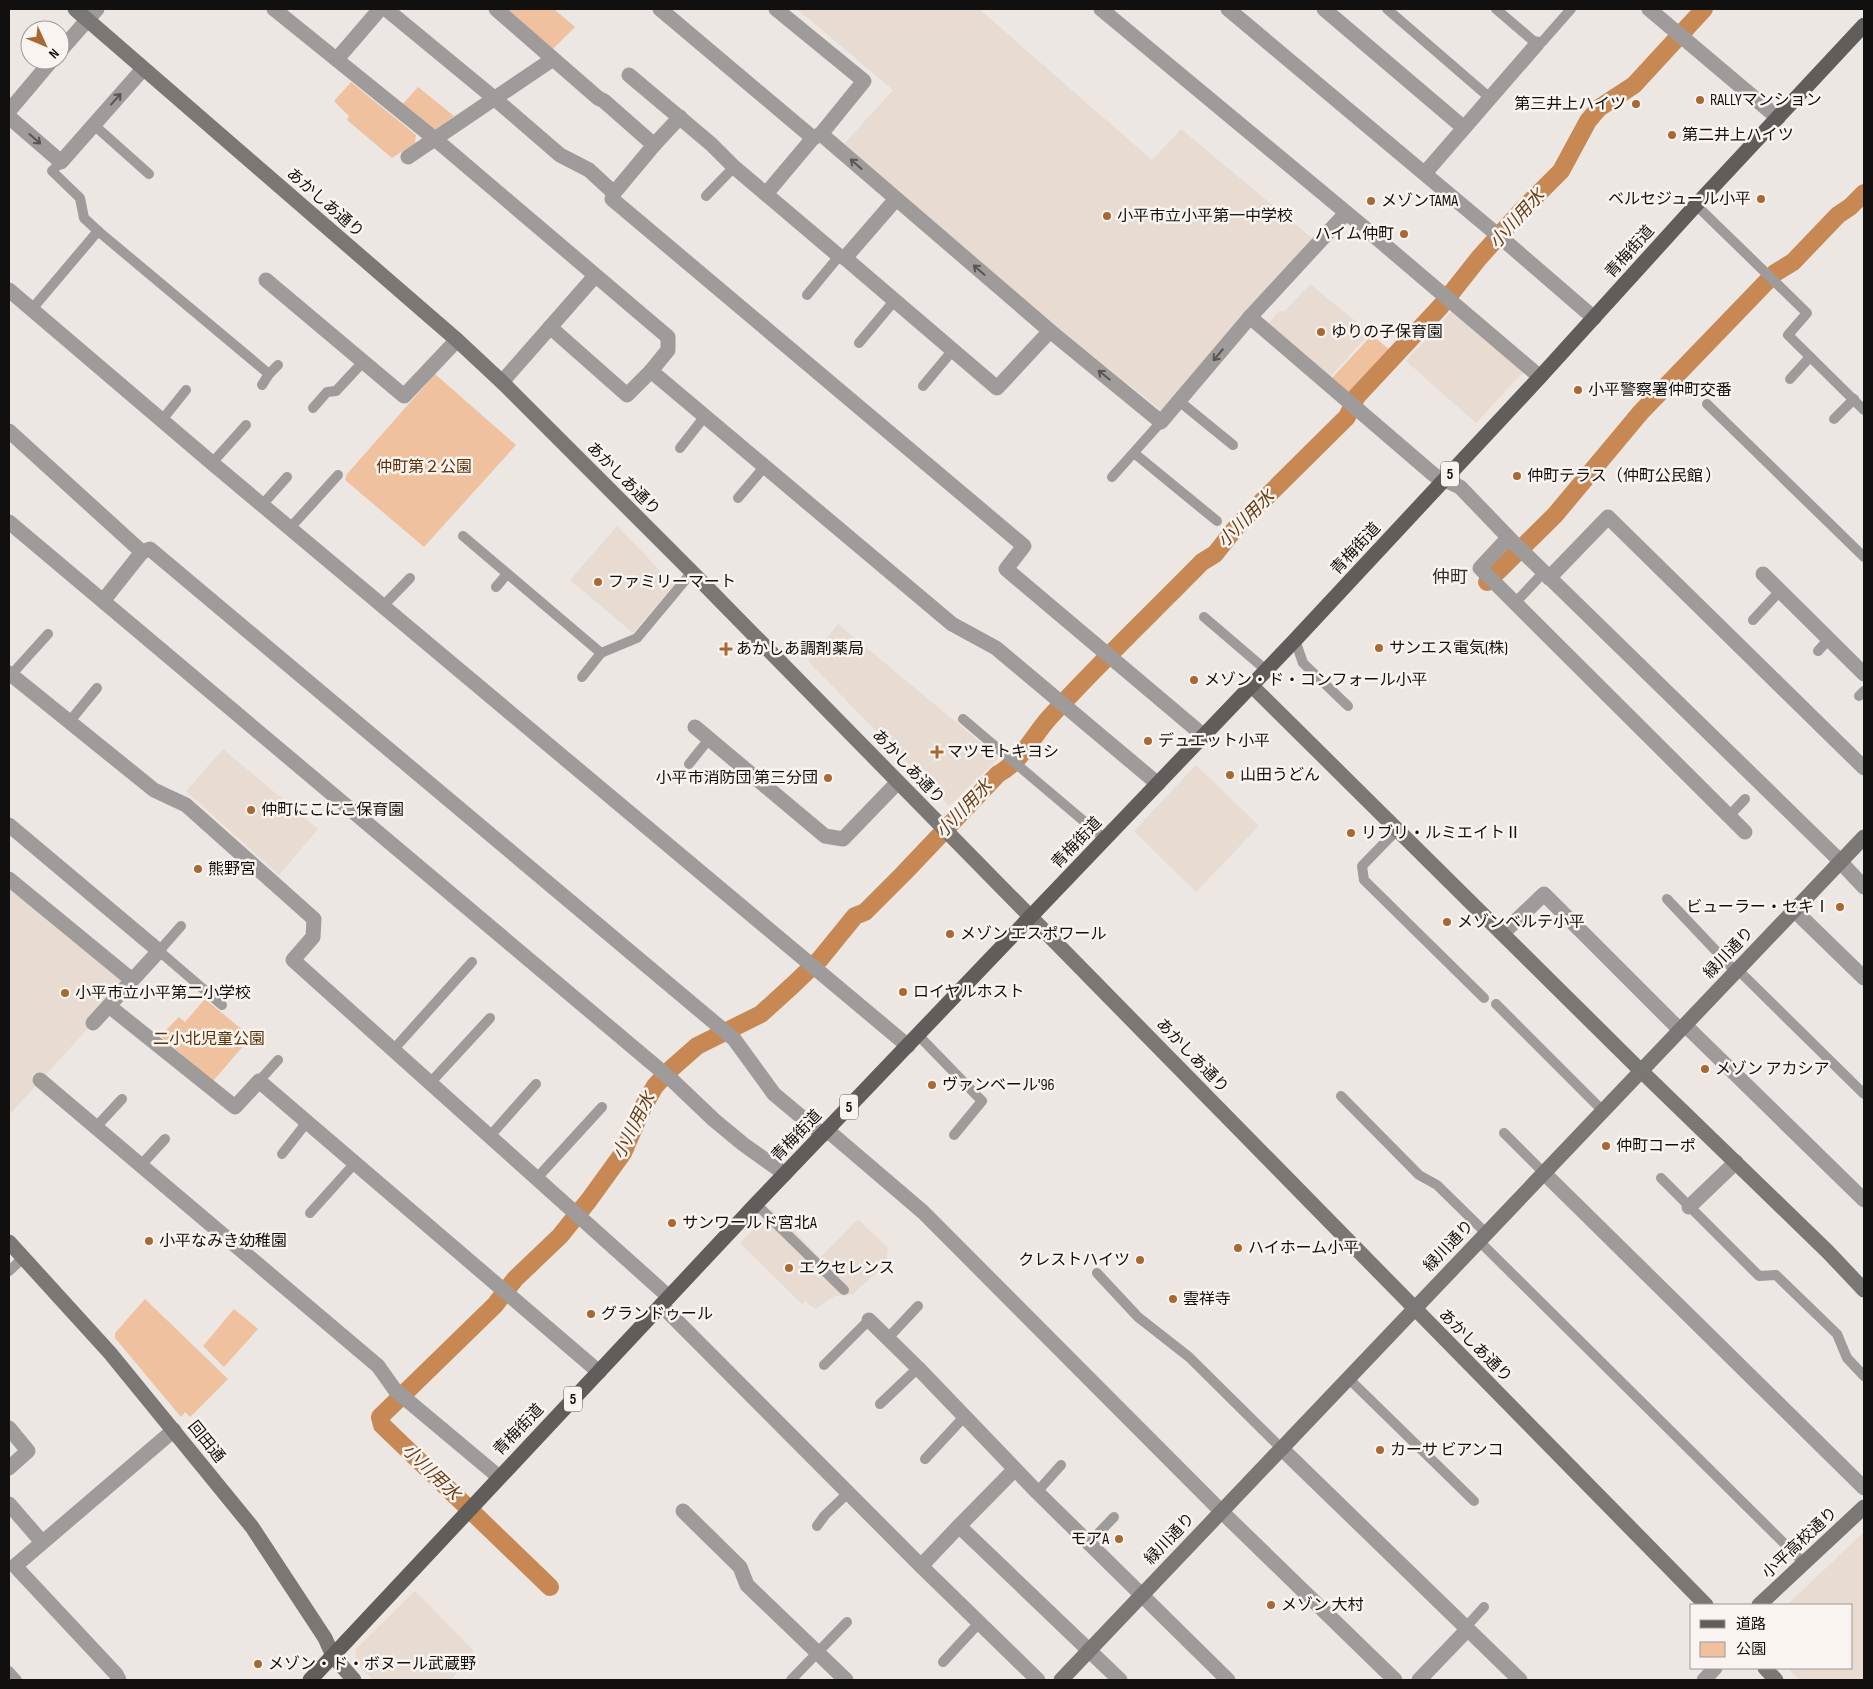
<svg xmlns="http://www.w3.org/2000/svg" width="1873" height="1689" font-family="'Sofia Sans Condensed','Noto Sans JP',sans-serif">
<rect width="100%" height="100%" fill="#ede7e3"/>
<!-- built -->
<g fill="#e7dbd2">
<path d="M797 9H979L1152 160 1181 129 1313 239 1162 411 1054 325 844 144 893 90Z"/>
<path d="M1310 284 1370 333 1329 378 1267 325 1279 311H1285Z"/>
<path d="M1452 311 1524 371 1476 423 1406 361Z"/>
<path d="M617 526 674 585 633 633 570 580Z"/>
<path d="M838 624 999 758 949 806 808 661Z"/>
<path d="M223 749 318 829 279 875 186 791Z"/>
<path d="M1196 765 1259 826 1196 892 1134 831Z"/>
<path d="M9 879 132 980 9 1115Z"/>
<path d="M772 1209 820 1258 858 1219 888 1248 886 1264 852 1295 835 1296 815 1309 805 1301 802 1304 740 1243Z"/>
<path d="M1864 1532V1680H1799L1788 1668H1852V1605H1787Z"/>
<path d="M415 1591 474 1651 451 1680H373L356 1663 355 1650Z"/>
</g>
<!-- green -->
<g fill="#efc19e">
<path d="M504 9H554L575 27 553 49Z"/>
<path d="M351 82 416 135 415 143 392 158 347 120 349 116 334 101Z"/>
<path d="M418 87 454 116 436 129H428L401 106Z"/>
<path d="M1372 335 1392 352 1351 395 1332 378Z"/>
<path d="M435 374 516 445 424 547 345 480 347 474Z"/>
<path d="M205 999 251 1037 213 1081 160 1036 179 1017 185 1022Z"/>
<path d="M145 1299 228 1379 190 1417 185 1412 181 1417 115 1338V1333Z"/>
<path d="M234 1309 258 1329 224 1367 203 1346Z"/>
</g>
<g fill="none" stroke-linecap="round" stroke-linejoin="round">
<!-- canal -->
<g stroke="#c78854" stroke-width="18">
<path d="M1487 582 1555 515 1641 412 1775 273 1793 262 1838 215 1850 207 1864 193"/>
<path d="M550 1587 382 1425 380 1417 495 1305 515 1279 560 1236 589 1200 623 1153 643 1107 655 1086 672 1068 697 1046 761 1014 794 984 820 959 855 916 865 912 904 873 998 774C1020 763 1033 736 1049 718 1098 664 1151 614 1202 562L1215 554 1238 525 1347 417 1357 396 1441 306 1479 258 1522 210 1561 171 1588 121 1599 108 1634 85 1704 9"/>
</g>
<!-- lane -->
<g stroke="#9e9b9a" stroke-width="10">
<path d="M1387 9 1490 98"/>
<path d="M1496 9 1537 44 1542 42 1571 9"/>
<path d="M94 125 149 174"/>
<path d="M706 196 734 167"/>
<path d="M1696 205 1807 313 1788 335 1864 410"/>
<path d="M98 231 269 374 278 365"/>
<path d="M807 295 839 256"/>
<path d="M32 309 98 231 84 218 80 198 52 171 61 162"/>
<path d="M859 343 895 300"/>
<path d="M1790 379 1810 357"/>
<path d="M262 385 269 374"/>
<path d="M923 386 953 350"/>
<path d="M1179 401 1233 445"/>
<path d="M1707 404 1864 557"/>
<path d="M313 408 327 392 336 391 363 362"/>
<path d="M1834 419 1854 399"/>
<path d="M162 420 186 390"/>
<path d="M680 448 705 416"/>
<path d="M1134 453 1217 521"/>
<path d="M212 463 246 425"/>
<path d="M1112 477 1161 422"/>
<path d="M738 498 765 466"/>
<path d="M262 505 287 477"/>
<path d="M290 528 338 475"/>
<path d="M463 536 601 653 637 638 692 572"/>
<path d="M496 587 507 574"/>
<path d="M1514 604 1544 572"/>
<path d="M383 606 410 578"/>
<path d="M1204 617 1266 670"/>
<path d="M1753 620 1780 591"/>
<path d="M1295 640 1303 663 1348 706"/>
<path d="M1818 651 1829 639"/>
<path d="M11 675 48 634"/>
<path d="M582 677 601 653"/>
<path d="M1859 696 1864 691"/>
<path d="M963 719 1105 839"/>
<path d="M70 721 97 688"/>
<path d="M689 764 709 739"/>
<path d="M1729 816 1745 799"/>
<path d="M1397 830 1362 866 1364 880 1484 998"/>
<path d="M1667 899 1736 972"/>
<path d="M181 926 159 951 222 1005"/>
<path d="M1738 970 1864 1094"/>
<path d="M1496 1004 1603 1111"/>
<path d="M918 1035 982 1101 954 1135"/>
<path d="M394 1049 472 962"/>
<path d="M259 1081 278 1060"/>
<path d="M431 1082 490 1018"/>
<path d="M1341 1096 1419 1175 1437 1185 1486 1233"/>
<path d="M96 1127 122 1099"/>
<path d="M1504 1133 1544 1173"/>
<path d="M490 1136 536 1084"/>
<path d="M282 1154 307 1122"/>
<path d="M141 1165 165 1139"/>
<path d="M537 1178 602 1107"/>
<path d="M1661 1178 1759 1276 1776 1275 1837 1334 1847 1358 1864 1376"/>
<path d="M756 1204 844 1290"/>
<path d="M310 1213 355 1163"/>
<path d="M1479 1241 1804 1563"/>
<path d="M9 1271 23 1258"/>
<path d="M1097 1273 1138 1317 1189 1357 1281 1448"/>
<path d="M888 1338 918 1306"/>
<path d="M824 1365 869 1320"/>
<path d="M1348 1378 1474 1501"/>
<path d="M880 1404 918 1368"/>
<path d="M925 1459 964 1417"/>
<path d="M1037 1492 1061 1465"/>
<path d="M817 1526 825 1515 848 1493"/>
<path d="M1089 1543 1114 1517"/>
<path d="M1465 1628 1484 1607"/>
<path d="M943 1662 979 1623"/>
<path d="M9 1671 17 1680"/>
<path d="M791 1680 847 1622"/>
</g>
<!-- street -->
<g stroke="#9e9b9a" stroke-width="15">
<path d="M274 9 435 139 668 337V350L651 371 952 624 996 648 1158 784"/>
<path d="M386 9 494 98 560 155 589 170 614 193"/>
<path d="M496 9 598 98 604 101 654 145 614 193 612 199 1024 546 1006 569 1204 736"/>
<path d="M660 9 813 138 821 134"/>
<path d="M776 9 864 81 821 134 1050 331 1161 422 1250 317 1346 213"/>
<path d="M1101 9 1366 229 1540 377"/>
<path d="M1228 9 1506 242 1594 318"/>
<path d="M1324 9 1464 128"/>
<path d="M1649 9 1778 118"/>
<path d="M60 51 97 9"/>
<path d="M337 59 380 9"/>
<path d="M629 75 711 144 734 167 839 256 845 258 997 388 1050 331"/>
<path d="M9 111 52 60"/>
<path d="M9 117 61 162 143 69"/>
<path d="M654 145 680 117"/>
<path d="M408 157 553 59"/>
<path d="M1425 173 1537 44"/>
<path d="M766 194 813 138"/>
<path d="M845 258 896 199"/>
<path d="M266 280 404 396 457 340"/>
<path d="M9 290 212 463 908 1046"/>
<path d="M1250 317 1434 475 1460 487 1512 541 1834 855 1864 887"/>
<path d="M550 327 627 395 651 371"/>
<path d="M502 382 595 276"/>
<path d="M9 431 142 552 150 549 734 1039 774 1094 823 1135"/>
<path d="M9 522 672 1080 714 1120 743 1144 785 1174"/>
<path d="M1508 538 1480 568 1745 832"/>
<path d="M1763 574 1864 674"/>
<path d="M1549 578 1608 517 1864 768"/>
<path d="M103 601 142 552"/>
<path d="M9 673 154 790 186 805 314 919 313 937 293 960 669 1297"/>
<path d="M695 727 825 836 843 839 898 782"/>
<path d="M9 825 159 951 93 1023"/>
<path d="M9 879 132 980"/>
<path d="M1794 910 1864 978"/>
<path d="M1503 933 1544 894 1680 1030"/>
<path d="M109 1006 235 1107 259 1081 599 1372"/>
<path d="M1685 1025 1864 1200"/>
<path d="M40 1080 378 1366 395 1390 499 1477"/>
<path d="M827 1130 923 1212 1221 1511 1395 1680"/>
<path d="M1544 1173 1864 1488"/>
<path d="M1689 1207 1736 1162"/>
<path d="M661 1305 921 1566 1038 1680"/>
<path d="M869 1320 918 1368 1037 1492 1228 1680"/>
<path d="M9 1428 28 1451 9 1468"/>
<path d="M1281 1448 1520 1680"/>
<path d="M1015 1469 959 1526 1120 1680"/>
<path d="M9 1504 42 1542"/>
<path d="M683 1511 740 1567 747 1585 846 1680"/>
<path d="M921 1566 959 1526"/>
<path d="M119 1680 116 1674 15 1566 174 1430"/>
<path d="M1419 1680 1467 1630"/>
<path d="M1704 1680 1715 1668"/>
</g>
<!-- secondary -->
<g stroke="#7a7774" stroke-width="15">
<path d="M75 9 457 340 502 382 692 572 1706 1605"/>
<path d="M1251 685 1634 1064 1828 1252 1864 1290"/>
<path d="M9 1242 110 1353 252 1527 325 1638 333 1656 354 1680"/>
<path d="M1759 1605 1864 1507"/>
<path d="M1765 1668 1776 1680"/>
<path d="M1061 1680 1864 837"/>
</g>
<!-- primary -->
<path stroke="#615d5a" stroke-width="15" d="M310 1680 756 1204 1295 640 1540 377 1696 205 1864 25"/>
</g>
<!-- one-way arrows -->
<defs><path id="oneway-shaft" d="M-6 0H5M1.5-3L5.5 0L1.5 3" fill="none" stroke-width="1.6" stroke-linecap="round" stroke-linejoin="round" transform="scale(1.25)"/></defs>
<g stroke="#585654">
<use href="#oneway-shaft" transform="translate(116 99) rotate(-48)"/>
<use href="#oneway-shaft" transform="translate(35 139) rotate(41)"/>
<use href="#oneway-shaft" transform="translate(856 164) rotate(-139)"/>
<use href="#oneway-shaft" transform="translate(979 270) rotate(-139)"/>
<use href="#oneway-shaft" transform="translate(1218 355) rotate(130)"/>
<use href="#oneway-shaft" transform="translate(1104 375) rotate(-141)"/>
</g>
<!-- markers -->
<g fill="#a86831" stroke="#faf4f0" stroke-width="2">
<circle cx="1700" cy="100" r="5"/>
<circle cx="1636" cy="104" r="5"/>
<circle cx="1672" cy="135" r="5"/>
<circle cx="1761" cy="199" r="5"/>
<circle cx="1371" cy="201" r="5"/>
<circle cx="1107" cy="216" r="5"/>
<circle cx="1404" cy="234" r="5"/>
<circle cx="1321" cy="332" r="5"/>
<circle cx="1578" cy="390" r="5"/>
<circle cx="1517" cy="476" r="5"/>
<circle cx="598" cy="582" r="5"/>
<circle cx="1379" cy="648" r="5"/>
<path d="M723.5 641.5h5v5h5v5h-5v5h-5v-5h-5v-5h5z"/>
<circle cx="1194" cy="680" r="5"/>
<circle cx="1148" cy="741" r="5"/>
<path d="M934.5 744.5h5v5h5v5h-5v5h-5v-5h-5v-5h5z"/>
<circle cx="1230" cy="775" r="5"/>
<circle cx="828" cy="778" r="5"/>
<circle cx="251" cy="810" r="5"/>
<circle cx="1351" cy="833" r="5"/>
<circle cx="198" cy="869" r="5"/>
<circle cx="1840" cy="907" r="5"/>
<circle cx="1447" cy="922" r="5"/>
<circle cx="950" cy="934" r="5"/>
<circle cx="903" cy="992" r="5"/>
<circle cx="65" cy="993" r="5"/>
<circle cx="1705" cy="1069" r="5"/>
<circle cx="932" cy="1085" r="5"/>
<circle cx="1606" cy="1146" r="5"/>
<circle cx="672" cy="1223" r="5"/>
<circle cx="149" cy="1241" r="5"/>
<circle cx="1238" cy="1248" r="5"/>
<circle cx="1140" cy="1260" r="5"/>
<circle cx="789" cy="1268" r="5"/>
<circle cx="1173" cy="1299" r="5"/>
<circle cx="591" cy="1314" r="5"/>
<circle cx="1380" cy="1450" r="5"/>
<circle cx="1119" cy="1539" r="5"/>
<circle cx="1271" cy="1605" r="5"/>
<circle cx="258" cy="1664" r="5"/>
</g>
<g text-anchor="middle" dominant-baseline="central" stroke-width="5" stroke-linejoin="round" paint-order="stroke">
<!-- shield labels -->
<g fill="#faf4f0" stroke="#585452" stroke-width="1">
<rect x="1441" y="461.5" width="18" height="25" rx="4"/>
<rect x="840" y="1094.5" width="18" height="25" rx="4"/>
<rect x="564" y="1386.5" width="18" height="25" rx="4"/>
</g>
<g font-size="15" font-weight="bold" fill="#12100f">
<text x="1450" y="474">5</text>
<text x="849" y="1107">5</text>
<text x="573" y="1399">5</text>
</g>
<!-- poi labels -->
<g font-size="16" fill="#12100f" stroke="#faf4f0" text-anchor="start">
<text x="1710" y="100">RALLYマンション</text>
<text x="1626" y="104" text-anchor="end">第三井上ハイツ</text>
<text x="1682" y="135">第二井上ハイツ</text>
<text x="1751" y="199" text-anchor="end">ベルセジュール小平</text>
<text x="1381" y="201">メゾンTAMA</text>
<text x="1117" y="216">小平市立小平第一中学校</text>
<text x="1394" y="234" text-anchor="end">ハイム仲町</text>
<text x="1331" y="332">ゆりの子保育園</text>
<text x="1588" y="390">小平警察署仲町交番</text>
<text x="1527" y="476">仲町テラス（仲町公民館 ）</text>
<text x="608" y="582">ファミリーマート</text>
<text x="1389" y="648">サンエス電気(株)</text>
<text x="736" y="649">あかしあ調剤薬局</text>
<text x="1204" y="680">メゾン・ド・コンフォール小平</text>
<text x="1158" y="741">デュエット小平</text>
<text x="947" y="752">マツモトキヨシ</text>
<text x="1240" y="775">山田うどん</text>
<text x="818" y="778" text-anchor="end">小平市消防団 第三分団</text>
<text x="261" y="810">仲町にこにこ保育園</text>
<text x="1361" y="833">リブリ・ルミエイトⅡ</text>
<text x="208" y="869">熊野宮</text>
<text x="1830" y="907" text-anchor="end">ビューラー・セキⅠ</text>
<text x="1457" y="922">メゾンベルテ小平</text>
<text x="960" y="934">メゾン エスポワール</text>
<text x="913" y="992">ロイヤルホスト</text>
<text x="75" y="993">小平市立小平第二小学校</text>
<text x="1715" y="1069">メゾン アカシア</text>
<text x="942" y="1085">ヴァンベール'96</text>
<text x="1616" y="1146">仲町コーポ</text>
<text x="682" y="1223">サンワールド宮北A</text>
<text x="159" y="1241">小平なみき幼稚園</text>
<text x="1248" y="1248">ハイホーム小平</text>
<text x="1130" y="1260" text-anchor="end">クレストハイツ</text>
<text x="799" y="1268">エクセレンス</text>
<text x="1183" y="1299">雲祥寺</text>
<text x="601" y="1314">グランドゥール</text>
<text x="1390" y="1450">カーサ ビアンコ</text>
<text x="1109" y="1539" text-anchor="end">モアA</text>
<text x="1281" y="1605">メゾン 大村</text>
<text x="268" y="1664">メゾン・ド・ボヌール武蔵野</text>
</g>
<!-- street labels -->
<g font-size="16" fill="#12100f" stroke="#faf4f0">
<text transform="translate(325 203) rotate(41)">あかしあ通り</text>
<text transform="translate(1630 252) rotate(-48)">青梅街道</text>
<text transform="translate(623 479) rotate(45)">あかしあ通り</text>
<text transform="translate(1356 549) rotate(-47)">青梅街道</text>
<text transform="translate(908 767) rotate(46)">あかしあ通り</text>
<text transform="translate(1077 843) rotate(-46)">青梅街道</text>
<text transform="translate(1729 953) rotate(-46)">緑川通り</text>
<text transform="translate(1192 1056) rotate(46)">あかしあ通り</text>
<text transform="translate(797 1136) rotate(-46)">青梅街道</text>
<text transform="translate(1449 1246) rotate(-46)">緑川通り</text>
<text transform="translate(1475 1346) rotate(45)">あかしあ通り</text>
<text transform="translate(519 1430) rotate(-46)">青梅街道</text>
<text transform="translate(206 1442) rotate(51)">回田通</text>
<text transform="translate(1170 1539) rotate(-46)">緑川通り</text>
<text transform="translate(1800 1543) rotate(-43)">小平高校通り</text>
</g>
<!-- park labels -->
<g font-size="16" fill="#5b3107" stroke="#faf4f0">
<text x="424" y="467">仲町第２公園</text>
<text x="209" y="1039">二小北児童公園</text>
</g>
<!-- water labels -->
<g font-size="18" font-style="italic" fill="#683d16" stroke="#faf4f0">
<text transform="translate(1517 219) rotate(-48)">小川用水</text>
<text transform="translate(1246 519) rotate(-45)">小川用水</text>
<text transform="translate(964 809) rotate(-46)">小川用水</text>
<text transform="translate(634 1126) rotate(-63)">小川用水</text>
<text transform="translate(431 1472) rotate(44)">小川用水</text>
</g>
<!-- neighbourhood labels -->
<g font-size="18" fill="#312d2a" stroke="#faf4f0">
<text x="1450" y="577">仲町</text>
</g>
</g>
<!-- border -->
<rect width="1873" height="1689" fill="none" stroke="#12100f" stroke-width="20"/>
<!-- legend -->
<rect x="1690" y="1604" width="162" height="65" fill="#faf4f0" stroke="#9d9996"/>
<rect x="1700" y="1620" width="25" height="8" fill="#615d5a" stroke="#9d9996"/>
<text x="1736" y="1629" font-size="15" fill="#12100f">道路</text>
<rect x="1700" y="1642" width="25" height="15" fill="#efc19e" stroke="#9d9996"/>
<text x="1736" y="1654" font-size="15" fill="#12100f">公園</text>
<!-- north arrow -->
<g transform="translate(45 45) rotate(134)"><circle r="24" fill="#faf4f0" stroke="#9d9996"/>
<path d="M0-4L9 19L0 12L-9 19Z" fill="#a86831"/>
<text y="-8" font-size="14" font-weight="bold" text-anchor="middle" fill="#12100f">N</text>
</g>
</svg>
